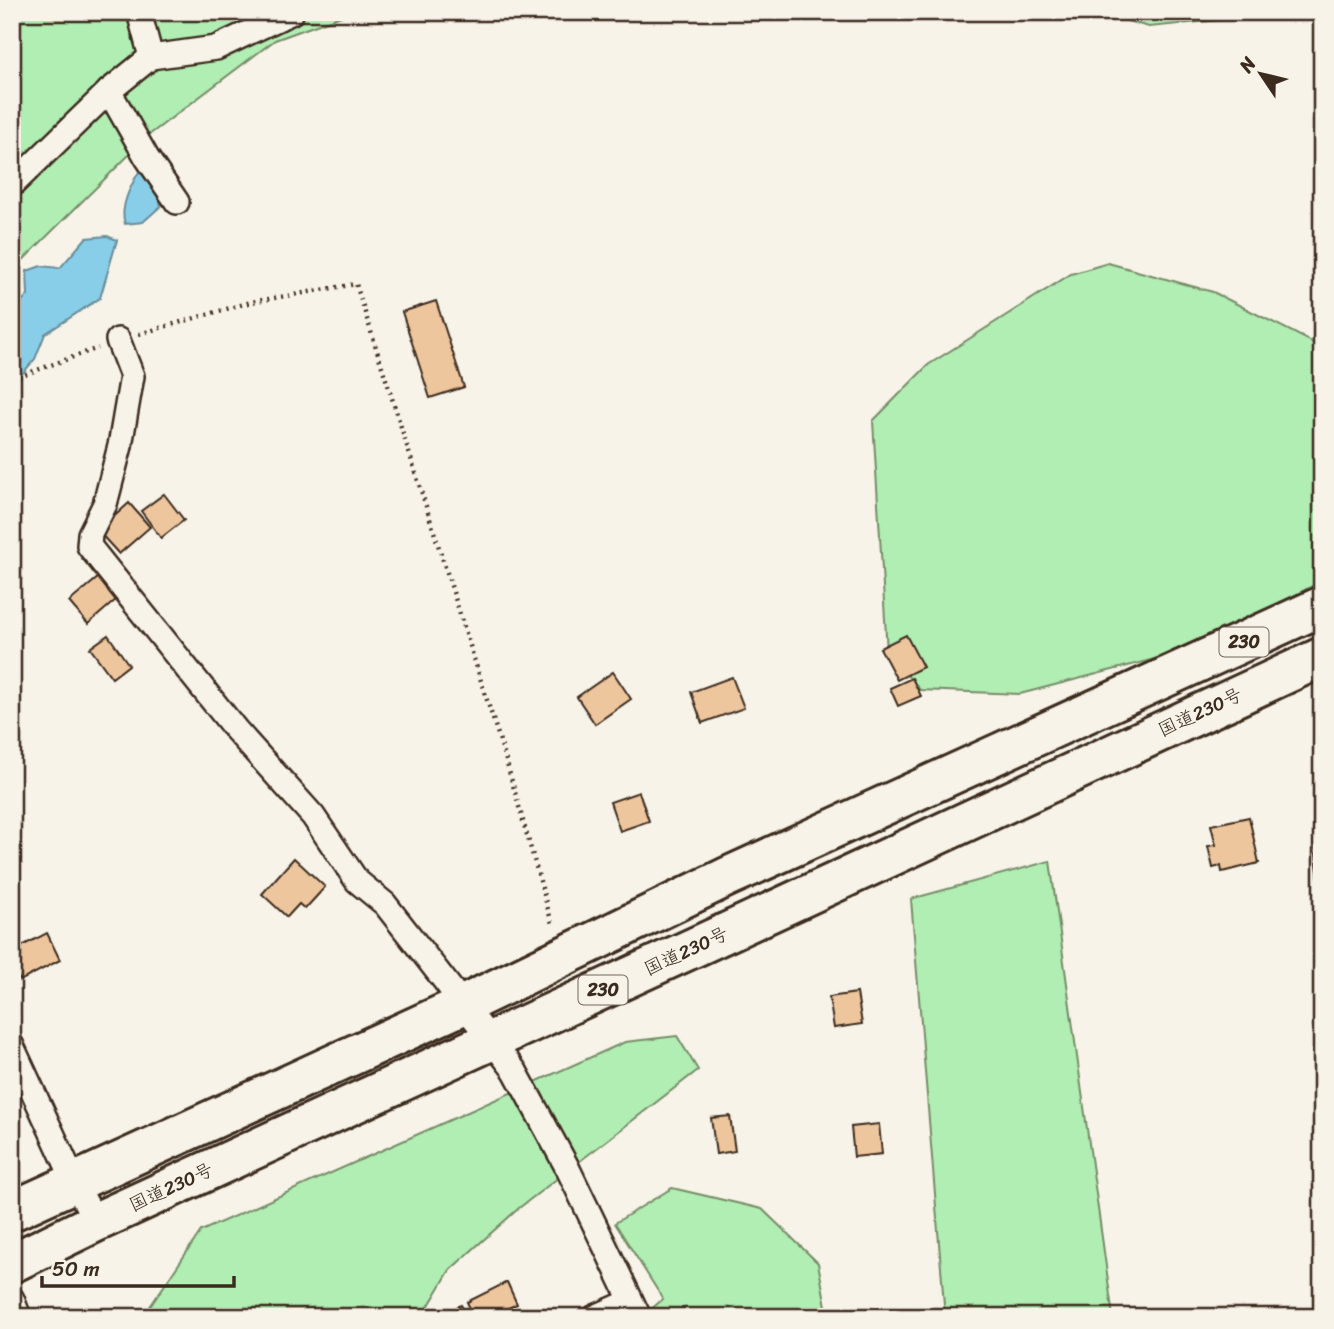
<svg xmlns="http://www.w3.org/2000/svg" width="1334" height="1329" font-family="Sriracha,'Klee One',sans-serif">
<rect width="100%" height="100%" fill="#f7f3e8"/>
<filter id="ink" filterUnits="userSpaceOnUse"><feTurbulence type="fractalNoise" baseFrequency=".0143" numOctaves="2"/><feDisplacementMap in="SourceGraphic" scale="14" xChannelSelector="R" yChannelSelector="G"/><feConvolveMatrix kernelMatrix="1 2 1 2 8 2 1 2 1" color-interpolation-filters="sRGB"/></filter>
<g filter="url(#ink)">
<!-- green -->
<g fill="#b1eeb3" stroke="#768c68" stroke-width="2">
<path d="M12 12H352L275 40 149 135 12 271Z"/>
<path d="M1094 12H1262L1259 16 1149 27Z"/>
<path d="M1108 263 1213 292 1322 347V581L1189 650 1020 694 920 690 887 652 873 421 928 365 1071 274Z"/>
<path d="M1050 861 1113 1317H945L911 899Z"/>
<path d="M677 1036 698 1070 519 1208 450 1270 422 1317H143L201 1231 625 1042Z"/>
<path d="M672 1188 762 1209 818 1263 828 1317H642L663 1299 615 1223Z"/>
</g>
<!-- water -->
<g fill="#88cee9" stroke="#698c98" stroke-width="2">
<path d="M140 170 155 176 161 206 143 222 125 224C119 207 131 185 140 170Z"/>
<path d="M107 236 117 240 100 298 45 334 35 359 22 374 12 372V310L28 295 27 271 41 266 60 268 86 238Z"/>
</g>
<!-- building -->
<g fill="#eec69e" stroke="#3b2a1e" stroke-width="2">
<path d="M436 301 464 387 430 398 402 312Z"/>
<path d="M164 494 184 520 161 538 141 511Z"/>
<path d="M129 503 150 527 119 554 98 531Z"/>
<path d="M99 577 117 599 88 624 69 602Z"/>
<path d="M108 635 129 665 112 678 90 648Z"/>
<path d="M906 635 923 667 897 680 880 648Z"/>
<path d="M613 672 631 699 595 724 577 697Z"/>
<path d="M732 677 744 708 702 723 691 692Z"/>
<path d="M912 678 921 696 898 706 890 688Z"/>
<path d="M639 792 649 821 620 831 610 802Z"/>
<path d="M1249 817 1259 863 1222 872 1221 866 1213 868 1208 846 1216 845 1211 825Z"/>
<path d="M1315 845H1322V880L1319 881Z"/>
<path d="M294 858 325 887 305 909 299 904 287 917 262 894Z"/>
<path d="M47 933 60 960 20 981 15 971 12 973V951Z"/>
<path d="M857 993 862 1024 834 1028 829 997Z"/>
<path d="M730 1116 735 1151 716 1154 711 1118Z"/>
<path d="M879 1124 882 1154 854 1157 851 1127Z"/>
<path d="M507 1282 517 1304 489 1317H474L467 1302Z"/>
<path d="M461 1305 467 1317H445L444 1313Z"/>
</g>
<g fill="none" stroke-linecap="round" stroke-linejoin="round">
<defs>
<g id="street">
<path d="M151 57 216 48 292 12"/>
<path d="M109 91 147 158 177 202"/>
<path d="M12 185 109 91 151 57 139 12"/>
<path d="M118 340 132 376 120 446 105 504 90 534 89 546 236 730 313 816 357 881 385 904 515 1071 567 1167 639 1317"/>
<path d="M12 1046 75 1183 96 1222"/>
<path d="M12 1299 19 1317"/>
<path d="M595 1317 631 1301"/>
</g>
<g id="highway">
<path d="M12 1211 465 1004 727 877 1322 606"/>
<path d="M12 1263 96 1222 745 924 1322 657"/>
</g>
</defs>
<!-- street casing -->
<use href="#street" stroke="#3b2a1e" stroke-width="28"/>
<!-- highway casing -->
<use href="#highway" stroke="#3b2a1e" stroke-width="44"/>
<!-- path -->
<g stroke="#3b2a1e" stroke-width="4.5" stroke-dasharray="2 5" stroke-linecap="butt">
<path d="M139 334 251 302 356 284 505 757 553 927"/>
<path d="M12 379 98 348"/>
</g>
<!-- street -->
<use href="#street" stroke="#f7f3e8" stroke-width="23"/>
<!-- highway -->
<use href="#highway" stroke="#f7f3e8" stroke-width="38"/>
</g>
</g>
<g text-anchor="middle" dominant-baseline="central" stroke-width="5" stroke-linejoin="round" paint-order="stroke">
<!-- shield labels -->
<g fill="#f7f3e8" stroke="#73665b" stroke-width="2">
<rect x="1219.5" y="627.5" width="49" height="29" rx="5"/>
<rect x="578.5" y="975.5" width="49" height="29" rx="5"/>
</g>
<g font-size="18" font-weight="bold" fill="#3b2a1e">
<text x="1244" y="642">230</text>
<text x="603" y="990">230</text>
</g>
<!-- street labels -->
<g font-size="19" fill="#3b2a1e" stroke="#f7f3e8">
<text transform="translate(1200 712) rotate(-25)">国道230号</text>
<text transform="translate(686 951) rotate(-25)">国道230号</text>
<text transform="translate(171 1187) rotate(-25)">国道230号</text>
</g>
</g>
<!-- margin -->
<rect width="1334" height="1329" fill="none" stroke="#f7f3e8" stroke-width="42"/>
<rect x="21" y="21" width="1292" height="1287" fill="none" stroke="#3b2a1e" stroke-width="2.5" filter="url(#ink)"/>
<!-- north arrow -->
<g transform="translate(1261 74) rotate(305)" stroke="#f7f3e8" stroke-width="5" paint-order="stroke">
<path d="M0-5L12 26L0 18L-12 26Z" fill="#3b2a1e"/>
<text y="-10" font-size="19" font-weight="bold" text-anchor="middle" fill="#3b2a1e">N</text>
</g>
<!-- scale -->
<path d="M42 1276v10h192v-10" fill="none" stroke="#3b2a1e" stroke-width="3.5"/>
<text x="52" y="1276" font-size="21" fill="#3b2a1e" stroke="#f7f3e8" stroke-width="5" paint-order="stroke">50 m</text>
</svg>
